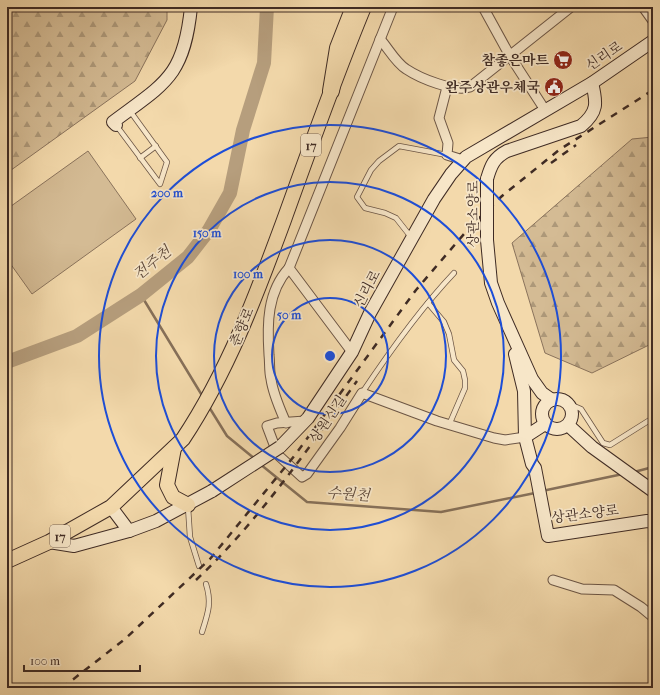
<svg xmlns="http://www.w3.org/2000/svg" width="660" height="695" font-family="'IM FELL French Canon','Noto Serif KR',serif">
<defs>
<pattern id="forest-firs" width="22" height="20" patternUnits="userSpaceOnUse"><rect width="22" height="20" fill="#d4bb94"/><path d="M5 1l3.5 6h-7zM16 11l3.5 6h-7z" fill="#ad9879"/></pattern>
</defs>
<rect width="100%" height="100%" fill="#f3d9ab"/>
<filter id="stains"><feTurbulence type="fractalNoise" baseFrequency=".005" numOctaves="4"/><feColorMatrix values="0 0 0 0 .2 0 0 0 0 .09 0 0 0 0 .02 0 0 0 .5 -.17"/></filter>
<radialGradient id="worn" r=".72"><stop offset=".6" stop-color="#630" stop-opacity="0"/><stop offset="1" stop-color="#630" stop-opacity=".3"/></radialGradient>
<!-- forest -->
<g fill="url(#forest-firs)" stroke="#8a735c">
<path d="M7 7H167V20L135 81 7 173Z"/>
<path d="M653 137V347L649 345 592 373 545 353 512 243 632 139Z"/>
</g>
<!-- green -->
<path fill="#d4bb94" stroke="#8a735c" d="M88 151 136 219 32 294 7 259V209Z"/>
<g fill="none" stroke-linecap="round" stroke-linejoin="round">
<!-- stream -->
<g stroke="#867059" stroke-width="2.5">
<path d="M141 295 203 397"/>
<path d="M209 407 227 436 255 459"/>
<path d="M260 464 307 502 441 512 535 493"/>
<path d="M634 472 653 467"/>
<path d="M542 491 623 474"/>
</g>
<!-- river -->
<path stroke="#b69e7d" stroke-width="14" d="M7 362 77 336 141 295 188 257 209 230 230 193 243 130 264 63 267 7"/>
<defs>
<g id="lane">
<path d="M116 125 160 184 167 162 130 111"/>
<path d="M140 158 156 146"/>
<path d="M411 237 396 218 385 213 365 208 357 197 371 170 379 161 399 146 447 155"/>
<path d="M428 303 444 322 449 334 454 360 463 371 465 380V388L449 425"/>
<path d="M362 393C390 351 419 310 454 273"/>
<path d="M567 403 581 409 603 443 610 445 653 418"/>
<path d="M188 507 190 537 199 566"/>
<path d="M202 632C208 613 212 603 206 584"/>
</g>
<g id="street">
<path d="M483 7 510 56 545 110"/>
<path d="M643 7 653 21"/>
<path d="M380 39C388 48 396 63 406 69 421 79 454 92 470 87L571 7"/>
<path d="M447 87 439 118 448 143 447 155 463 160"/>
<path d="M352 352 289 268 393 7"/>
<path d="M305 421 277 423 267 426 278 455 302 477 307 474 340 428 362 393 437 421 494 438 505 440 525 437"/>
<path d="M286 423C280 409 273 394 271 379 269 371 270 363 269 355 267 324 267 292 289 268"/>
<path d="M553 580 582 589 614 590 641 607 653 617"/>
</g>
<g id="secondary">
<path d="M116 125 113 122C165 83 184 77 191 7"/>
<path d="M487 179C491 165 494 158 507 151L581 126C598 112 597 103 592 83"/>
<path d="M487 240 491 283 498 303 532 379 542 393 552 400"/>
<path d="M515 354 524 391 525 437"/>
<circle cx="557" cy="414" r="15"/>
<path d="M545 424 525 437 532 464 535 468 548 536 647 521 653 522"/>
<path d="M568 425 592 447 653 491"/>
<path d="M280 447 308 418 352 352 370 313 434 199 451 174 466 157 592 83 653 41"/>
<path d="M111 507 129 531 156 521 212 491"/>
<path d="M49 542 74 546 129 531"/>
</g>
<g id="primary">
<path d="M174 448 167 485 173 497 188 505"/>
<path d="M7 561 49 542 111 507 183 439C228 371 256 296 284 220 310 148 335 77 364 7"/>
</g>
<path id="highway" d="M331 91 338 48 354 7"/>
</defs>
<!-- lane casing -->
<use href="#lane" stroke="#6c5646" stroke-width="6"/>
<!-- street casing -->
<use href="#street" stroke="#6c5646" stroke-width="11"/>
<!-- secondary casing -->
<use href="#secondary" stroke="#3f2b24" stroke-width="14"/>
<!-- primary casing -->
<use href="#primary" stroke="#3f2b24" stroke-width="16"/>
<!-- highway casing -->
<use href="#highway" stroke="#3f2b24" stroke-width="18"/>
<!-- lane -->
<use href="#lane" stroke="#f7e6c8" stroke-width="4.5"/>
<!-- street -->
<use href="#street" stroke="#f7e6c8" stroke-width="9"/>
<!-- secondary -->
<use href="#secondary" stroke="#f7e6c8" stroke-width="12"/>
<!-- primary -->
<use href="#primary" stroke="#f3d9ab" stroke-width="14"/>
<!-- highway -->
<use href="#highway" stroke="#f3d9ab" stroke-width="16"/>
<!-- rail -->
<g stroke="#3f2b24" stroke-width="2.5" stroke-dasharray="7 7" stroke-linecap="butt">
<path d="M551 163 576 145"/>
<path d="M196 580C258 522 307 450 357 381"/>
<path d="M62 688 125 639 210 559 295 455 416 290 470 227 502 196 559 150 653 90"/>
</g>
<defs>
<g id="secondary-bridge">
<path d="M487 240V179"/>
<path d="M212 491 280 447"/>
</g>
</defs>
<!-- secondary-bridge casing -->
<use href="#secondary-bridge" stroke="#3f2b24" stroke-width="14" stroke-linecap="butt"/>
<!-- secondary-bridge -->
<use href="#secondary-bridge" stroke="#f7e6c8" stroke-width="12"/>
</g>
<!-- distance rings -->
<g fill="none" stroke="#1d4ed8" stroke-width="2">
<circle cx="330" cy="356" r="58"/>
<circle cx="330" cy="356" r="116"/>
<circle cx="330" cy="356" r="174"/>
<circle cx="330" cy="356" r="231"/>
</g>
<!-- icons -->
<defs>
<symbol id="supermarket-disc" viewBox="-11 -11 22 22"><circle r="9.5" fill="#8f2418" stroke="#f7e6c8"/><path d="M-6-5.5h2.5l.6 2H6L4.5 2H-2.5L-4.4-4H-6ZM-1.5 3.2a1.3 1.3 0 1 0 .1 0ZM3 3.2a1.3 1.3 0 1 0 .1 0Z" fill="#fff"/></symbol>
<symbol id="civic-disc" viewBox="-11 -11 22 22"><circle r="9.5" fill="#8f2418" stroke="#f7e6c8"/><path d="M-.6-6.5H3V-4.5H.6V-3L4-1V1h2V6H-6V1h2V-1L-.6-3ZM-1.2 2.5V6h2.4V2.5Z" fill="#fff"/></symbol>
</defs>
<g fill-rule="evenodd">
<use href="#supermarket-disc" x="552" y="49" width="22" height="22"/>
<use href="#civic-disc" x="543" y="76" width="22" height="22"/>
</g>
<g text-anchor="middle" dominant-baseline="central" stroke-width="3.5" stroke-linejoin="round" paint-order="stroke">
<!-- shield labels -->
<g fill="#f7e6c8" stroke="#766355" stroke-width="1">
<rect x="301" y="134" width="20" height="22" rx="3"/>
<rect x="50" y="525" width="20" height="22" rx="3"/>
</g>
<g font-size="13" font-weight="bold" fill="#3f2b24">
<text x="311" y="145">17</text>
<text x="60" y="536">17</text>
</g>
<!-- street labels -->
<g font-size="14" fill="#3f2b24" stroke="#f7e6c8">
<text transform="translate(604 56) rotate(-34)">신리로</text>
<text transform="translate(473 214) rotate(-90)">상관소양로</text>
<text transform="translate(367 289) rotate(-62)">신리로</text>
<text transform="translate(242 327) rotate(-67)">춘향로</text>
<text transform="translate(328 419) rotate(-56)">상원신길</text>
<text transform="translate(585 514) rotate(-7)">상관소양로</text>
</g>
<!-- poi labels -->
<g font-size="14" font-weight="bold" fill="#3f2b24" stroke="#f7e6c8" text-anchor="end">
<text x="549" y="60">참좋은마트</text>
<text x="540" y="87">완주상관우체국</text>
</g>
<!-- water labels -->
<g font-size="15" font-style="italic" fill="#5d483a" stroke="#f7e6c8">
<text transform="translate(152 263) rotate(-39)">전주천</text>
<text transform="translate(348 494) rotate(4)">수원천</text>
</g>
</g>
<circle cx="330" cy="356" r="6" fill="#1d4ed8" stroke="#f7e6c8" stroke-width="2"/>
<g font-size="12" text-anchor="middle" font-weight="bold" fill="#1d4ed8" stroke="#f7e6c8" stroke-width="3.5" stroke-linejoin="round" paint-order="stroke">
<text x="167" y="197">200 m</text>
<text x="207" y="237">150 m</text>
<text x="248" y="278">100 m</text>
<text x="289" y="319">50 m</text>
</g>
<!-- margin -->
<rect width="660" height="695" fill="none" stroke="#f3d9ab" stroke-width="24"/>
<rect x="8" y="8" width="644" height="679" fill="none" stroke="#3f2b24" stroke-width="2"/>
<rect x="12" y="12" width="636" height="671" fill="none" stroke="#3f2b24"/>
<!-- scale -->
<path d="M24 665v6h116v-6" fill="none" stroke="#3f2b24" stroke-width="2"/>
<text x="30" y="665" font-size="12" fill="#3f2b24" stroke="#f7e6c8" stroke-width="3" paint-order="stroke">100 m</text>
<rect width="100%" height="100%" filter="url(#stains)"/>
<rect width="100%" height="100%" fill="url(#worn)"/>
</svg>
